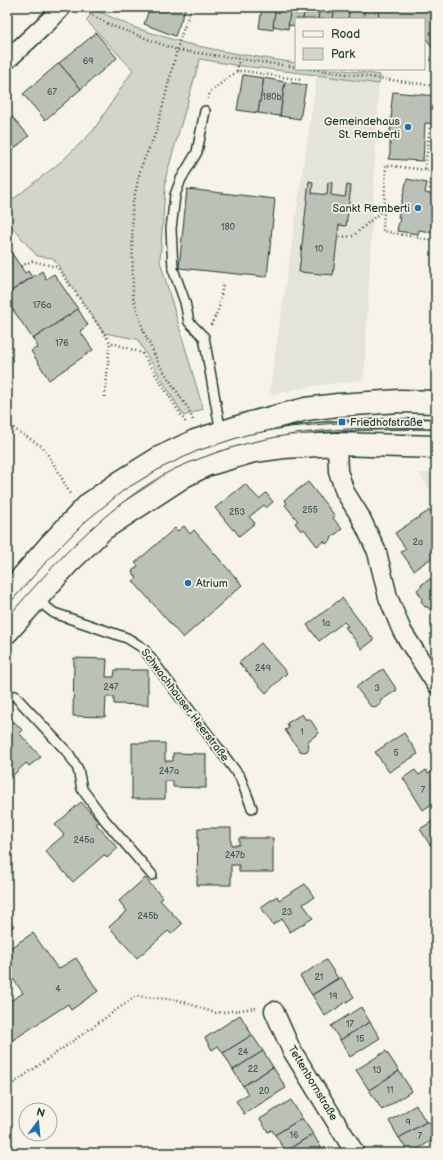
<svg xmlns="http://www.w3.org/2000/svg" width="443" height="1160" font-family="'Balsamiq Sans',sans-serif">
<rect width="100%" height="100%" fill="#f7f3e8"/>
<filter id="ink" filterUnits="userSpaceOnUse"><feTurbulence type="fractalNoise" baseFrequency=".025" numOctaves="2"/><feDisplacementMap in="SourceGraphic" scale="8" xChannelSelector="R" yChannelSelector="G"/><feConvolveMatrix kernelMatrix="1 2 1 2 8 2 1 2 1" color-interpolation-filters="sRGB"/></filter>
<g filter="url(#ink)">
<!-- built -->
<g fill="#e5e4d9">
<path d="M317 75 379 84 364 380 313 386 269 395Z"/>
<path d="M419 473H436V498Z"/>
</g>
<!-- green -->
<path fill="#d3d5ca" stroke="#79897f" d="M96 10 133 27 184 43 227 52 296 63V69H338L380 75 379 84 317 75 234 65 200 59 166 176 160 261 203 409 184 416 137 339 104 333 53 258 37 256 7 221V204L63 160 93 131 133 70 86 20Z"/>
<!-- building -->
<g fill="#bbc1b6" stroke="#1f3d34">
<path d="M7 7H14L7 14Z"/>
<path d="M150 7H186L175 36 144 24Z"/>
<path d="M262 7H276L273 30 259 28Z"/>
<path d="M276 7H291L288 29 273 26Z"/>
<path d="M291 7H305L303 19H296V26L288 25Z"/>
<path d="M305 7H320L318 19H303Z"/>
<path d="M320 7H335L333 19H318Z"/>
<path d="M335 7H350L348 19H333Z"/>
<path d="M350 7H365L363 19H348Z"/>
<path d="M365 7H380L378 19H363Z"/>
<path d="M380 7H436V48L433 49 424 35V19H378Z"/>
<path d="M96 33 117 58 81 89 59 63Z"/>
<path d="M59 63 81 89 45 120 23 94Z"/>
<path d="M243 75 264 78 258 113 237 110Z"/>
<path d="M264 78 285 82 280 116 258 113Z"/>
<path d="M285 82 306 85 300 119 280 116Z"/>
<path d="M393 92 436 96V124L425 123 423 161 388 159 390 153V135H391V131H390V129H391V125L390 124H391L392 120H391L392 109H391Z"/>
<path d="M7 111 29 136 7 155Z"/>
<path d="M407 179 427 183 425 193 436 195V233L419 230 418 234 397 231 400 217H398Z"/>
<path d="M309 181 313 182 312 193 327 195 328 182 332 183 331 195 345 197 347 185 351 186 346 226 339 225 333 275 299 272Z"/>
<path d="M187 189 275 199 267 277 179 268Z"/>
<path d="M11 252 25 273 28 271 32 277 7 294V255Z"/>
<path d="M42 271 46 279 54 274 78 309 33 339 7 301V294Z"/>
<path d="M78 309 88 325 80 331 93 350 49 380 31 351 38 347 33 339Z"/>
<path d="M308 482 335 516 333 518 342 529 331 538 332 539 326 544 324 541 317 546 304 529 301 531 295 523 298 521 285 505 287 503 284 500Z"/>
<path d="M245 484 259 499 266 493 273 502 266 508 264 505 249 517 255 523 239 536 234 529 233 530 215 508Z"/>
<path d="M430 510 436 519V555L414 570 401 552 406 549 395 533Z"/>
<path d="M184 526 190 534 194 530 242 585 183 638 133 581 137 578 132 571 138 566 135 563 175 528 178 531Z"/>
<path d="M436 575V606L430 610 428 607H425L421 601 422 599 417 590 422 586 421 585Z"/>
<path d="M342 598 374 640 362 649 345 627 348 626 344 622 319 641 307 625Z"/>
<path d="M261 643 287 673 266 693 239 663Z"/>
<path d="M74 658 107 659 106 677H114L115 670H148V705L114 704V697H106L105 717 73 716Z"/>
<path d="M383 669 397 690 380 701 382 703 375 708 373 706 371 707 356 687Z"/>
<path d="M7 714 22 730 19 733 41 757 29 766 26 763 7 781Z"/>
<path d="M302 714 305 719H310L319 733 308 741 309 748 307 751 304 752 300 751 285 730 289 728 287 723Z"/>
<path d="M404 733 418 754 389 772 375 752Z"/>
<path d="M132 743H165V761H173V753L206 754V788L173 787V781H165V799H132Z"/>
<path d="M436 769V801L423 810 403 778 415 770 419 775 426 770 428 774Z"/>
<path d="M81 802 99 822 96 824 118 848 107 858 104 855 73 882 45 851 64 835 55 825Z"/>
<path d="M436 819V841L430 845 420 829Z"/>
<path d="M198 828H231V845H239V838H273V872H239V865H231V885H197Z"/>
<path d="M145 878 163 898 160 900 182 924 171 934 168 931 137 958 109 927 127 911 119 901Z"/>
<path d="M305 884 314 897 303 904 313 918 290 932 282 919 273 925 261 907 277 896 279 900Z"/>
<path d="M7 918 14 926 7 932Z"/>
<path d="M33 933 58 969 76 958 98 991 71 1010 68 1004 7 1044V1003L23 993 7 970V950Z"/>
<path d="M326 960 338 978 312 995 300 976Z"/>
<path d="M341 977 354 997 325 1016 312 995Z"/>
<path d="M361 1007 370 1022 340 1040 331 1026Z"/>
<path d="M240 1015 252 1035 223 1053 218 1046 212 1050 205 1038Z"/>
<path d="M370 1022 380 1038 350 1057 340 1040Z"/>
<path d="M252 1035 263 1051 233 1070 223 1053Z"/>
<path d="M263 1051 273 1067 243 1086 233 1070Z"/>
<path d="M386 1051 399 1071 369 1090 356 1070Z"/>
<path d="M273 1067 286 1088 244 1114 236 1101 248 1094 243 1086Z"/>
<path d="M399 1071 412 1091 382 1110 369 1090Z"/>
<path d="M291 1100 302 1118 275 1135 272 1130 268 1132 260 1119Z"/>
<path d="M416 1105 426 1122 399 1138 389 1121Z"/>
<path d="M302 1118 313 1134 286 1151 275 1135Z"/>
<path d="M428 1121 436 1133V1138L411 1153H409L399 1138Z"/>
<path d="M313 1134 322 1149 315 1153H287L286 1151Z"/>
</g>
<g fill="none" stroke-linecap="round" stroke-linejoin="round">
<defs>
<g id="lane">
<path d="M205 111 197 152 181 179 175 195 171 229 173 269 185 302 189 322 204 337 221 433"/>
<path d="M36 599 54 613 127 638 143 648 240 777 252 808"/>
<path d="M7 612C40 575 71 537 111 506 128 493 145 481 164 471 224 438 292 428 360 425 385 424 411 423 436 424"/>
<path d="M7 695 15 696 69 754 78 769 82 789 104 819 152 875"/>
</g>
<g id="street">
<path d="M7 60 50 20 62 7"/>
<path d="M337 444 338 471 345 492 360 516 377 552 388 597 402 631 436 684"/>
<path d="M274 1011 291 1049 355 1153"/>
</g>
<g id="secondary">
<path d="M7 595 51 544 89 504 122 481 159 458 195 441 251 423 306 409 338 405 400 401 436 402"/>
<path d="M7 632 68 563 103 529 184 476 206 465 254 451 284 447 337 444 436 447"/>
</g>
</defs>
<!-- lane casing -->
<use href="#lane" stroke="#1f3d34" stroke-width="12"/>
<!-- street casing -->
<use href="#street" stroke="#1f3d34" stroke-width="21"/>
<!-- secondary casing -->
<use href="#secondary" stroke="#1f3d34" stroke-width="25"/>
<!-- path -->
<g stroke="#1f3d34" stroke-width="2.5" stroke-dasharray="1 3" stroke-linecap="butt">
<path d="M192 7 180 38 156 132 141 167 132 207 133 297 144 332 159 364 189 410 193 420"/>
<path d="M79 8 110 25 177 50 296 67"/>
<path d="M310 69 436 86"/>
<path d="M237 71 239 59"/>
<path d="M208 99 210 92 237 71H245L302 80"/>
<path d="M436 127 430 126 425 170 436 172"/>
<path d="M425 170 386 165 383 231 436 241"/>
<path d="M430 189 433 172"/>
<path d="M340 237 353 236 383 210"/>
<path d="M21 266 32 261 57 267 110 342 142 353 186 423"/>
<path d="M211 325 219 308 223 283"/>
<path d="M105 397 110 342"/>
<path d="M7 423 16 430 43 447 58 471 71 496"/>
<path d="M7 657 12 652"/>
<path d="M7 1088 136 996 178 1000 215 1013 257 1008"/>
</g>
<!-- lane -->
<use href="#lane" stroke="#f7f3e8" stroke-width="9"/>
<!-- street -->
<use href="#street" stroke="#f7f3e8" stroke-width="18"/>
<!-- secondary -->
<use href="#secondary" stroke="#f7f3e8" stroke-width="22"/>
<!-- tram -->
<g stroke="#1f3d34" stroke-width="1">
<path d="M7 606 55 552 86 521 124 490 161 468 197 451 246 435 289 427 374 420 424 418 436 419"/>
<path d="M7 618C55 563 101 511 165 474 177 467 191 462 204 457 277 429 358 426 436 428"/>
</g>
</g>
</g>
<!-- markers -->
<g fill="#1f6fb2" stroke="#f7f3e8" stroke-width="1.5">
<circle cx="408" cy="127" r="4"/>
<circle cx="418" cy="208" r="4"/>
<rect x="338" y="418" width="8" height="8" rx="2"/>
<circle cx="188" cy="583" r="4"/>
</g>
<g text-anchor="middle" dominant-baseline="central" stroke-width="3.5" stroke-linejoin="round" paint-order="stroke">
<!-- number labels -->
<g font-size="9" fill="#465e54">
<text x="88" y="61">69</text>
<text x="52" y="92">67</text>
<text x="272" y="97">180b</text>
<text x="228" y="227">180</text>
<text x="319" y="249">10</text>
<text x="42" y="305">176a</text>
<text x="62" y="343">176</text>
<text x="310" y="510">255</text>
<text x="237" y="512">253</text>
<text x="418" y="542">2a</text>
<text x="326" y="623">1a</text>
<text x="263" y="668">249</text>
<text x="111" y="687">247</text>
<text x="377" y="688">3</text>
<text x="302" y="732">1</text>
<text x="396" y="753">5</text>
<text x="169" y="771">247a</text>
<text x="423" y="790">7</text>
<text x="84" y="840">245a</text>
<text x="235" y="855">247b</text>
<text x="287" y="912">23</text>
<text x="148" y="916">245b</text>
<text x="319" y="977">21</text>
<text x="58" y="989">4</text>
<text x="333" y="996">19</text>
<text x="350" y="1024">17</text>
<text x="360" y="1039">15</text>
<text x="243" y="1052">24</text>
<text x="253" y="1069">22</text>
<text x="377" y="1070">13</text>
<text x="390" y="1090">11</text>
<text x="264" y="1091">20</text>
<text x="408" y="1122">9</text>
<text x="294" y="1135">16</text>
<text x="420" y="1136">7</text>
</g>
<!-- poi labels -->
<g font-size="11" fill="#1f3d34" stroke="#f7f3e8" text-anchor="end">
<text x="400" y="121">Gemeindehaus<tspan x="400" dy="13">St. Remberti</tspan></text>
<text x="410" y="208">Sankt Remberti</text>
<text x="350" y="422" text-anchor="start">Friedhofstraße</text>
<text x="196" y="583" text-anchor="start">Atrium</text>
</g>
<!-- street labels -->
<g font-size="11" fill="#1f3d34" stroke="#f7f3e8">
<text transform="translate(185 705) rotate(53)">Schwachhauser Heerstraße</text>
<text transform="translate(313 1083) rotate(59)">Tettenbornstraße</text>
</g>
</g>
<!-- margin -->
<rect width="443" height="1160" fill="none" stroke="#f7f3e8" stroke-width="24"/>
<rect x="12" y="12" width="419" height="1136" fill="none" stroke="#1f3d34" stroke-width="1.5" filter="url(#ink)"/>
<!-- legend -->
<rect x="295" y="18" width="130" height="52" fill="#f7f3e8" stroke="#a1aaa0"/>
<rect x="303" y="31" width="20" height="6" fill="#f7f3e8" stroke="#a1aaa0"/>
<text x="331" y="38" font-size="12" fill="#1f3d34">Road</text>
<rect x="303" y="48" width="20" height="12" fill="#d3d5ca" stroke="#a1aaa0"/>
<text x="331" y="58" font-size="12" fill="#1f3d34">Park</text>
<!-- north arrow -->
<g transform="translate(38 1122) rotate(16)"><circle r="19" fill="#f7f3e8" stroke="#a1aaa0"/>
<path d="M0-3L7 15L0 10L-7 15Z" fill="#1f6fb2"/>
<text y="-6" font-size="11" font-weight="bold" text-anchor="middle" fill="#1f3d34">N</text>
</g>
</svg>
